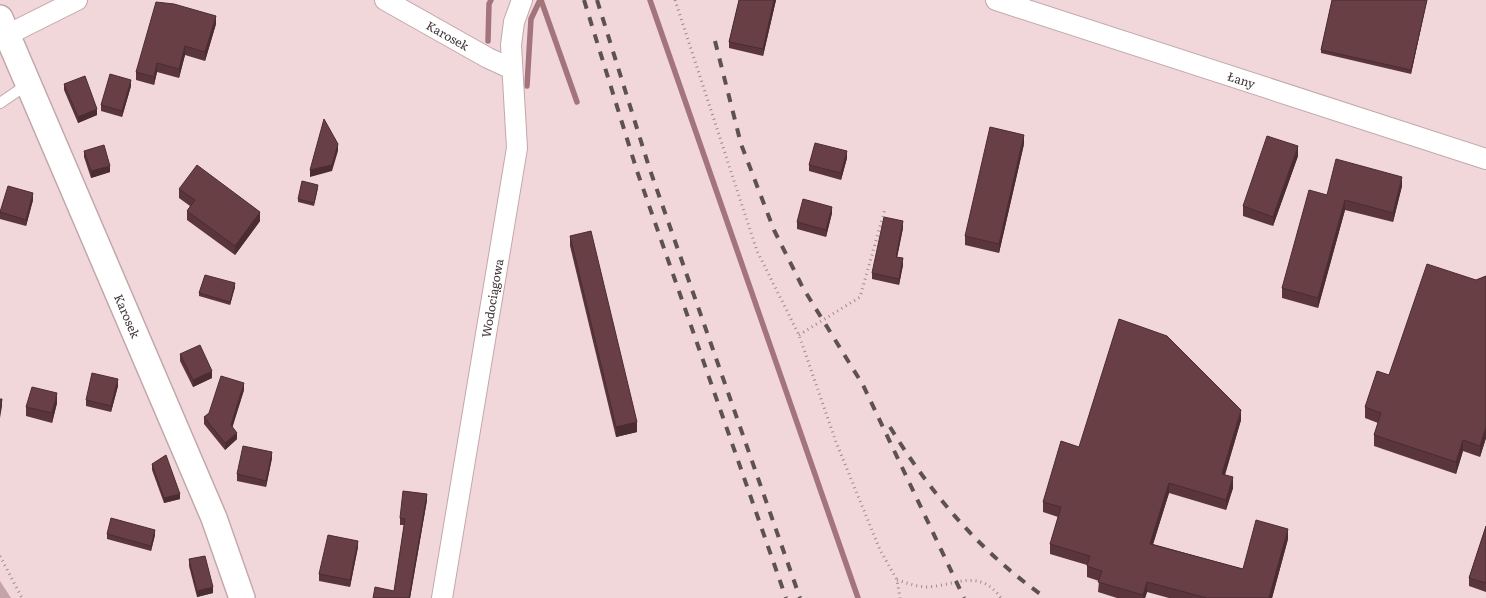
<svg xmlns="http://www.w3.org/2000/svg" width="1486" height="598" font-family="Literata,serif">
<rect width="100%" height="100%" fill="#f2d7da"/>
<!-- green -->
<path fill="#c4a4a8" d="M0 581 11 598H0Z"/>
<g fill="none" stroke-linecap="round" stroke-linejoin="round">
<!-- stream -->
<g stroke="#a3747b" stroke-width="5.5">
<path d="M541 0 577 102"/>
<path d="M650 0 858 598"/>
<path d="M488 41 489 4 491 0"/>
<path d="M527 86 531 19 540 0"/>
</g>
<defs>
<path id="service" d="M0 103 28 84"/>
<g id="minor">
<path id="s1" d="M385 0 488 58 512 69"/>
<path id="s2" d="M996 0 1486 159"/>
<path d="M7 35 77 0"/>
<path id="s3" d="M442 598 517 148 511 45 514 22 522 0"/>
</g>
<g id="tertiary">
<path id="s4" d="M0 18 214 518 242 598"/>
</g>
</defs>
<!-- service casing -->
<use href="#service" stroke="#c2a8ab" stroke-width="12"/>
<!-- minor casing -->
<use href="#minor" stroke="#c2a8ab" stroke-width="22"/>
<!-- tertiary casing -->
<use href="#tertiary" stroke="#c2a8ab" stroke-width="28"/>
<!-- path -->
<g stroke="#9d8a8c" stroke-width="3" stroke-dasharray="1 4" stroke-linecap="butt">
<path d="M675 0 757 251 799 335 836 442 880 550 897 580 900 598"/>
<path d="M799 335 860 297 885 209"/>
<path d="M0 556 22 598"/>
<path d="M897 580C907 583 917 587 928 587 957 585 979 568 1001 598"/>
</g>
<!-- service -->
<use href="#service" stroke="#fff" stroke-width="10"/>
<!-- minor -->
<use href="#minor" stroke="#fff" stroke-width="20"/>
<!-- tertiary -->
<use href="#tertiary" stroke="#fff" stroke-width="25"/>
<!-- rail -->
<g stroke="#5e5153" stroke-width="4" stroke-dasharray="9 9" stroke-linecap="butt">
<path d="M584 0 637 171 786 598"/>
<path d="M597 0 649 167 800 598"/>
<path d="M715 41 741 144 774 230 803 288 863 385 964 598"/>
<path d="M890 427C931 494 981 553 1046 598"/>
</g>
</g>
<!-- wall -->
<g fill="#5a363c">
<path d="M739 0H776L763 56 729 48V42Z"/>
<path d="M1332 0H1427L1411 74 1321 53V50Z"/>
<path d="M216 24 205 61 185 55 179 78 157 72 154 85 136 80V72Z"/>
<path d="M64 84 97 115 78 123 64 90Z"/>
<path d="M131 86 122 117 101 111V105Z"/>
<path d="M1024 144 999 253 965 245V236Z"/>
<path d="M84 151 110 172 91 178 84 157Z"/>
<path d="M1298 156 1273 226 1243 216V206Z"/>
<path d="M847 158 841 180 809 171V165Z"/>
<path d="M1402 186 1393 222 1345 210 1318 308 1282 298V288L1327 195Z"/>
<path d="M318 188 314 206 298 202V199Z"/>
<path d="M179 189 260 221 235 255 187 220V211L190 206 179 198Z"/>
<path d="M33 200 26 226 0 219V212Z"/>
<path d="M832 213 826 237 797 229V222Z"/>
<path d="M903 228 897 257 903 265 899 285 872 279V273Z"/>
<path d="M570 236 637 432 616 437 570 246Z"/>
<path d="M1486 276V438L1480 457 1463 451 1456 474 1374 446V435L1378 423 1365 418V407L1389 375 1476 280Z"/>
<path d="M235 287 230 305 199 296V293Z"/>
<path d="M180 354 212 378 193 387 180 361Z"/>
<path d="M118 386 111 412 86 406V400Z"/>
<path d="M244 390 232 427 237 439 225 450 204 424V417Z"/>
<path d="M57 403 52 423 26 416V407Z"/>
<path d="M1241 420 1225 475 1233 488 1226 510 1169 493 1153 544 1243 569 1288 539 1272 598H1169L1147 592 1145 598H1117L1098 592 1099 581 1087 577V565L1050 554V544L1058 517 1043 512V502L1079 447Z"/>
<path d="M272 458 266 487 237 481V474Z"/>
<path d="M152 464 180 499 164 503 152 470Z"/>
<path d="M427 500 410 598H373L394 591 404 525H400V518Z"/>
<path d="M1486 526V592L1469 586V578Z"/>
<path d="M107 534 155 535 151 551 107 539Z"/>
<path d="M358 547 350 587 319 581V574Z"/>
<path d="M189 559 213 593 197 597 189 566Z"/>
</g>
<!-- shaded-wall -->
<g fill="#4a2c31">
<path d="M774 0H776L763 56V49Z"/>
<path d="M1427 0 1411 74V70Z"/>
<path d="M216 16V24L205 61V52Z"/>
<path d="M185 46V55L179 78V69Z"/>
<path d="M157 63V72L154 85V77Z"/>
<path d="M131 80V86L122 117V111Z"/>
<path d="M97 109V115L78 123V117Z"/>
<path d="M1024 135V144L999 253V244Z"/>
<path d="M338 144V151L332 171 310 177V170Z"/>
<path d="M1298 146V156L1273 226V217Z"/>
<path d="M847 151V158L841 180V173Z"/>
<path d="M110 166V172L91 178V171Z"/>
<path d="M1402 177V186L1393 222V213Z"/>
<path d="M33 193V200L26 226V220Z"/>
<path d="M1345 200V210L1318 308V298Z"/>
<path d="M832 207V213L826 237V230Z"/>
<path d="M260 212V221L235 255V246Z"/>
<path d="M903 221V228L896 263V257Z"/>
<path d="M903 258V265L899 285V279Z"/>
<path d="M235 283V287L230 305V302Z"/>
<path d="M212 371V378L193 387V380Z"/>
<path d="M118 379V386L111 412V406Z"/>
<path d="M244 383V390L231 432V425Z"/>
<path d="M57 393V403L52 423V413Z"/>
<path d="M2 399V406L0 418V412Z"/>
<path d="M1241 410V420L1222 484V474Z"/>
<path d="M637 422V432L616 437V427Z"/>
<path d="M1486 427V438L1480 457V446Z"/>
<path d="M237 433V439L225 450V443Z"/>
<path d="M1463 440V451L1456 474V462Z"/>
<path d="M272 452V458L266 487V481Z"/>
<path d="M1233 477V488L1226 510V500Z"/>
<path d="M1169 483V493L1150 554V544Z"/>
<path d="M180 494V499L164 503V498Z"/>
<path d="M427 494V500L410 598H409Z"/>
<path d="M1288 529V539L1272 598H1269Z"/>
<path d="M155 530V535L151 551V546Z"/>
<path d="M358 541V547L350 587V580Z"/>
<path d="M1147 582V592L1145 598H1143V595Z"/>
<path d="M213 587V593L197 597V591Z"/>
</g>
<!-- building -->
<g fill="#693f46" stroke="#4a2c31">
<path d="M739 0H774L763 49 729 42Z"/>
<path d="M1332 0H1427L1411 70 1321 50Z"/>
<path d="M156 2 174 4 216 16 205 52 185 46 179 69 157 63 154 77 136 72Z"/>
<path d="M110 74 131 80 122 111 101 105Z"/>
<path d="M85 76 97 109 78 117 64 84Z"/>
<path d="M324 119 338 144 332 165 310 170Z"/>
<path d="M990 127 1024 135 999 244 965 236Z"/>
<path d="M1267 136 1298 146 1273 217 1243 206Z"/>
<path d="M815 143 847 151 841 173 809 165Z"/>
<path d="M104 145 110 166 91 171 84 151Z"/>
<path d="M1336 159 1402 177 1393 213 1345 200 1318 298 1282 288 1309 190 1327 195Z"/>
<path d="M197 165 260 212 235 246 187 211 195 200 179 189Z"/>
<path d="M302 181 318 185 314 203 298 199Z"/>
<path d="M8 186 33 193 26 220 0 212Z"/>
<path d="M803 199 832 207 826 230 797 222Z"/>
<path d="M884 217 903 221 896 257 903 258 899 279 872 273Z"/>
<path d="M591 231 637 422 616 427 570 236Z"/>
<path d="M1427 264 1476 280 1486 276V427L1480 446 1463 440 1456 462 1374 435 1381 413 1365 407 1377 371 1389 375Z"/>
<path d="M205 275 235 283 230 302 199 293Z"/>
<path d="M1119 319 1167 336 1241 410 1222 474 1233 477 1226 500 1169 483 1150 544 1243 569 1256 520 1288 529 1269 598H1207L1147 582 1143 595 1098 582 1102 571 1087 566 1090 556 1050 544 1061 507 1043 502 1061 441 1079 447Z"/>
<path d="M200 345 212 371 193 380 180 354Z"/>
<path d="M92 373 118 379 111 406 86 400Z"/>
<path d="M221 376 244 383 231 425 237 433 225 443 204 417 209 413Z"/>
<path d="M32 387 57 393 52 413 26 407Z"/>
<path d="M0 399H2L0 412Z"/>
<path d="M243 446 272 452 266 481 237 474Z"/>
<path d="M166 455 180 494 164 498 152 464Z"/>
<path d="M403 491 427 494 409 598H373L375 587 394 591 405 519 400 518Z"/>
<path d="M111 518 155 530 151 546 107 534Z"/>
<path d="M1486 526V583L1469 578Z"/>
<path d="M328 535 358 541 350 580 319 574Z"/>
<path d="M205 556 213 587 197 591 189 559Z"/>
</g>
<g text-anchor="middle" dominant-baseline="central" stroke-width="5" stroke-linejoin="round" paint-order="stroke">
<!-- street labels -->
<g font-size="12" fill="#403637" stroke="#f2d7da">
<text stroke="none"><textPath href="#s1" startOffset="72">Karosek</textPath></text>
<text stroke="none"><textPath href="#s2" startOffset="258">Łany</textPath></text>
<text stroke="none"><textPath href="#s3" startOffset="304">Wodociągowa</textPath></text>
<text stroke="none"><textPath href="#s4" startOffset="324">Karosek</textPath></text>
</g>
</g>
</svg>
